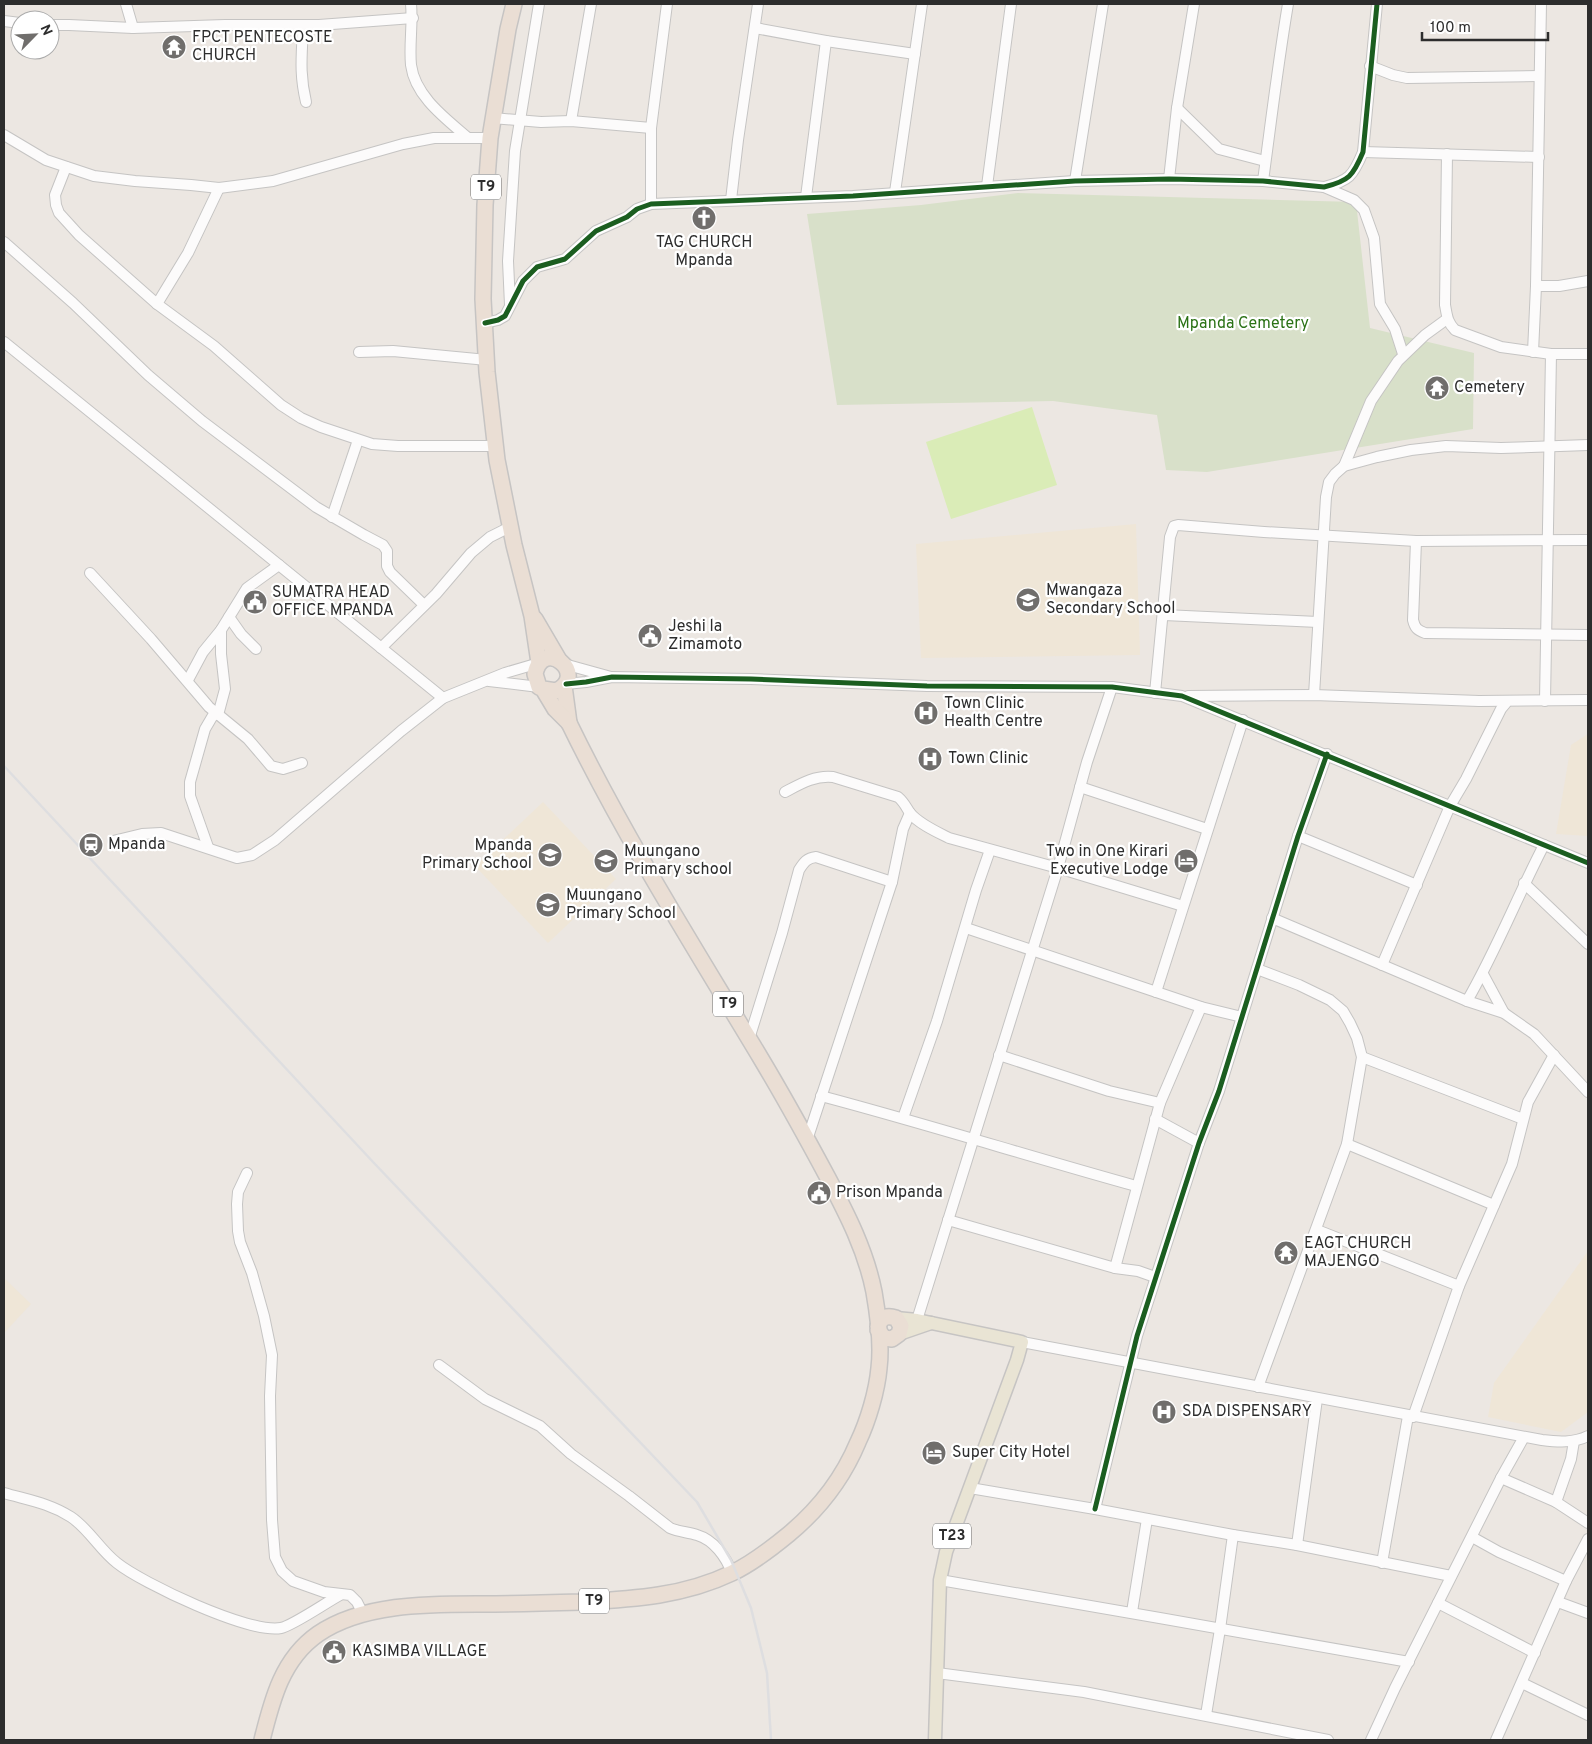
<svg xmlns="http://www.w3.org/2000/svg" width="1592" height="1744" font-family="Overpass,sans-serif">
<rect width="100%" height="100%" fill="#ece7e2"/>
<!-- education -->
<g fill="#efe6d7">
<path d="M1136 524 1140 655 921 658 916 544Z"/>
<path d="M1588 734V836L1556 834 1571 745Z"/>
<path d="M543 802 616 879 548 943 475 866Z"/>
<path d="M1588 1251V1412L1561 1432 1488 1417 1494 1383Z"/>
<path d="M4 1278 31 1304 4 1333Z"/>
</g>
<!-- cemetery -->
<path fill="#d8e0c9" d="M1018 193 1356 202 1370 328 1474 353 1473 429 1207 472 1166 470 1157 415 1053 401 837 405 807 214 921 205Z"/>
<!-- pitch -->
<path fill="#daecb7" d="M1032 407 1057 485 951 519 926 442Z"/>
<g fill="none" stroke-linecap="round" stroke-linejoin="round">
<defs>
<g id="minor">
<path d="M126 4 133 28"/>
<path d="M411 4C413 24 409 45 411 65 415 96 445 118 467 137"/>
<path d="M4 21 20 23"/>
<path d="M50 25H69L133 28 225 25H319L413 18"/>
<path d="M303 25C302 55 299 72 306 102"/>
<path d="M755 28 826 41 915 54"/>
<path d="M1370 66 1393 75 1407 78 1539 76"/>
<path d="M1177 108 1219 149 1265 161"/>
<path d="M492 118 541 122 571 121 651 128"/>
<path d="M571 121 591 4"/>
<path d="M4 135 46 160 94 176 135 181 191 185 219 188 273 181 403 144 434 138H490"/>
<path d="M1363 152 1539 157"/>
<path d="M1447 154 1445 305C1447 315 1447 322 1455 330L1501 347 1551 354H1588"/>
<path d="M66 167 55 195 56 205 59 213 79 235 157 304 214 346 281 405 301 418 321 427 372 444 398 446H495"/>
<path d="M1169 179 1177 108 1194 4"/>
<path d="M1075 181 1103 4"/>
<path d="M1263 181C1271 122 1278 63 1288 4"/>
<path d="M987 186 1011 4"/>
<path d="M1324 187 1354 200 1364 210 1374 238 1380 304 1395 329 1403 354"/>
<path d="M895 192 922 4"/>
<path d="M806 197 826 41"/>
<path d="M731 200 738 140 758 4"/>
<path d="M651 204V128L667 4"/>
<path d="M4 242 73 303 148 375 202 421 316 507 364 535 383 545 387 551V566L390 572 424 605"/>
<path d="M1536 286H1559L1588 281"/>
<path d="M157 304 188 253 219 188"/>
<path d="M510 305 508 261 515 151 539 4"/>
<path d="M485 323 498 320 505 316 523 281 537 267 565 259 596 231 627 217 637 209 651 204 853 196 1075 181 1169 179 1263 181 1324 187C1349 181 1353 176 1363 152L1377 4"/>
<path d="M4 342 443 698"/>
<path d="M359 352 393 351 487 360"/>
<path d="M1533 352 1536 286 1541 4"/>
<path d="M1344 466 1371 401 1398 361 1425 335 1447 319"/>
<path d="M332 517 358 440"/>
<path d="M1416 541 1413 620C1415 628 1417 630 1425 633L1588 635"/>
<path d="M90 573 151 639 209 707 248 739 271 766 283 769 302 763"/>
<path d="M1164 615 1318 622"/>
<path d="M229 617 241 634 256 649"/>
<path d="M381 648 436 594 471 553 490 537 510 527"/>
<path d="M564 664 611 677"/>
<path d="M188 680 203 652 221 630 247 588 279 565"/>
<path d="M489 681 539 687"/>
<path d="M566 684 586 682 612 677 751 679 927 686 1112 687 1182 696 1588 863"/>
<path d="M1155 693 1170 537 1174 526 1178 525 1264 532 1416 541 1588 540"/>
<path d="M1314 695 1326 497 1329 482 1335 474 1344 466 1377 457 1411 450 1446 446 1501 448 1588 445"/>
<path d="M1188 696 1314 695 1479 701 1588 700"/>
<path d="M1545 701 1551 354"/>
<path d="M218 715 225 689 221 654V630"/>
<path d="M1080 787 1207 829"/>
<path d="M785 792C800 784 815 775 833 777L898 797C904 802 906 807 910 813 919 824 937 832 949 838L1058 868 1183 906"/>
<path d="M1298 836 1417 885"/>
<path d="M113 841 142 834 161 833 237 858 252 855 275 840 401 731 443 698 505 673 539 663"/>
<path d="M208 847 190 796V782L205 729 215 712"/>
<path d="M1524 883 1588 944"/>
<path d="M1272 918 1467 1001 1504 1013 1534 1034 1588 1092"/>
<path d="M966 928 1201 1007 1242 1017"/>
<path d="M1382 965 1450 806 1466 779 1501 709 1506 703"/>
<path d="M1257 969 1299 985 1330 1000 1343 1011 1350 1023 1357 1038 1362 1057 1347 1144 1258 1387"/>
<path d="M1483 974 1504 1013"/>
<path d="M1156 992 1243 720"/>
<path d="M1467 1001C1496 951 1517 897 1544 845"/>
<path d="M749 1039 782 933 799 870C804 862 807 858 816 857L892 882"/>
<path d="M999 1055 1109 1091 1160 1103"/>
<path d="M1362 1057 1523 1119"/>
<path d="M821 1096C927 1124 1031 1157 1136 1186"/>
<path d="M903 1118 937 1021 976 890 990 850"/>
<path d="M1155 1119 1199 1143"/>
<path d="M808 1137 892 882 903 829 910 813"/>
<path d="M1347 1144 1494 1205"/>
<path d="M247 1173 238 1192 237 1204 238 1231 240 1242 252 1273 264 1316 272 1355 270 1396 272 1520 275 1557 282 1571 293 1581 324 1592 350 1595 357 1602 363 1614"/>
<path d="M948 1220 1115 1268 1138 1271 1155 1277"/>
<path d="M1317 1230 1459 1286"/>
<path d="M1115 1268 1160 1103 1201 1007"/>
<path d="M917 1320 1058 868 1087 762 1112 687"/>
<path d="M1022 1342 1542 1440C1558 1442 1574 1443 1588 1436"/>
<path d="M439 1365 485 1399 540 1426 571 1454 629 1496 670 1528C679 1532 688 1532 697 1535 714 1540 726 1557 732 1573"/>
<path d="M1413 1417 1459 1286 1512 1164 1528 1102 1554 1055"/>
<path d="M1501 1478 1556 1502 1588 1523"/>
<path d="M970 1488 1095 1509 1233 1535 1297 1545 1451 1576"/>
<path d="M4 1493C28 1500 49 1503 71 1517 89 1529 100 1550 117 1563 142 1583 249 1634 281 1628 292 1626 327 1602 340 1595"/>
<path d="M1556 1502 1571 1459 1574 1441"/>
<path d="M1095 1509 1137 1336 1199 1143 1219 1091 1298 836 1327 754"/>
<path d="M1472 1537 1499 1552 1566 1581"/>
<path d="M1297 1545 1317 1399"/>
<path d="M1382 1563 1408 1416"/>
<path d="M940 1580C1097 1606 1252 1635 1409 1662"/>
<path d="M1558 1602 1588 1613"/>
<path d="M1438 1603 1535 1653"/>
<path d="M1132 1612 1147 1519"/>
<path d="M937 1673 1084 1692 1328 1740"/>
<path d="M1522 1683 1588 1715"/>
<path d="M1206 1715 1220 1629 1233 1535"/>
<path d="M1371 1740 1395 1688 1501 1478 1524 1437"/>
<path d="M1496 1740 1566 1581 1588 1539"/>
</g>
<g id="major">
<path d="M896 1318 917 1320 1022 1342 1017 1360 946 1552 940 1580 935 1740"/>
<path d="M899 1334 931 1323"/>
</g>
<g id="highway">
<path d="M514 4 508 29 490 138 485 205 483 299 487 372 497 460 514 545 532 616 539 663"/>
<path d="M535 619 559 660"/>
<path d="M564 686 569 723"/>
<path d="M878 1326C881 1317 887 1315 896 1318L901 1326 899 1334 892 1339 884 1338 878 1330"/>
<path d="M262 1740C272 1700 282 1659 318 1634 363 1603 430 1604 482 1604 516 1604 549 1603 582 1602 635 1599 684 1596 732 1573 753 1563 772 1548 789 1534 819 1509 843 1478 858 1442 868 1421 877 1391 879 1368 882 1344 878 1315 874 1292 866 1251 847 1214 828 1178 806 1137 784 1097 760 1057 694 947 625 838 569 723L555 709 543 689 539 687 535 674C543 636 590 675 556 691L543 689"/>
</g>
</defs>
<!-- minor casing -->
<use href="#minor" stroke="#c5c4c3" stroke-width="12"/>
<!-- major casing -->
<use href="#major" stroke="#c6c4c3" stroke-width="15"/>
<!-- highway casing -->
<use href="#highway" stroke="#c6c4c3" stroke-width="18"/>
<!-- minor -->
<use href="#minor" stroke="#fcfbfb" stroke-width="10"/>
<!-- major -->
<use href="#major" stroke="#e9e4d4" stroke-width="12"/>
<!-- highway -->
<use href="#highway" stroke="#eaded4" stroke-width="15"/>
<!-- rail -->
<path stroke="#dedee0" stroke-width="2.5" d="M4 766 374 1163 697 1502 731 1560 751 1608 767 1673 771 1740"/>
<defs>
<g id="cycleway">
<path d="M485 323 498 320 505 316 523 281 537 267 565 259 596 231 627 217 637 209 651 204 853 196 1075 181 1169 179 1263 181 1324 187C1349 181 1353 176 1363 152L1377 4"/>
<path d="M566 684 586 682 612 677 751 679 927 686 1112 687 1182 696 1588 863"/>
<path d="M1095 1509 1137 1336 1199 1143 1219 1091 1298 836 1327 754"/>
</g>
</defs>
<!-- cycleway casing -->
<use href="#cycleway" stroke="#fff" stroke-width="8"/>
<!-- cycleway -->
<use href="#cycleway" stroke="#1b5e20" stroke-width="5"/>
</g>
<!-- icons -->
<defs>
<symbol id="temple-disc" viewBox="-11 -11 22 22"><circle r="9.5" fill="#706e6c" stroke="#fff"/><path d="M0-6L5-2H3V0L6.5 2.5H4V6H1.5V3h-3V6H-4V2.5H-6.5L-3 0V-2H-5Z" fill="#fff"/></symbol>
<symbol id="church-disc" viewBox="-11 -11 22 22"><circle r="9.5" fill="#706e6c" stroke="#fff"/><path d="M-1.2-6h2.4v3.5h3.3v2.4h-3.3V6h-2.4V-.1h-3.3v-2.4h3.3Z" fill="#fff"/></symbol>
<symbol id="school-disc" viewBox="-11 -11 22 22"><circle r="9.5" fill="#706e6c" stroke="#fff"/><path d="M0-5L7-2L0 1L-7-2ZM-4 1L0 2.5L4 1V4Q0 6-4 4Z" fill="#fff"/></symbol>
<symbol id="civic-disc" viewBox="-11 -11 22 22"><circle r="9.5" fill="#706e6c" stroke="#fff"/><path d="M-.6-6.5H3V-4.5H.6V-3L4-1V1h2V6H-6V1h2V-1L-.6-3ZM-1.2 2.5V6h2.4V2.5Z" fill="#fff"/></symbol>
<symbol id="hospital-disc" viewBox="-11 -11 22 22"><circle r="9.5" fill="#706e6c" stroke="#fff"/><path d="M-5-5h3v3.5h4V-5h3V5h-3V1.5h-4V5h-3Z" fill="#fff"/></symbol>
<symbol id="station-disc" viewBox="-11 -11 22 22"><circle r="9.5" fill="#706e6c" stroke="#fff"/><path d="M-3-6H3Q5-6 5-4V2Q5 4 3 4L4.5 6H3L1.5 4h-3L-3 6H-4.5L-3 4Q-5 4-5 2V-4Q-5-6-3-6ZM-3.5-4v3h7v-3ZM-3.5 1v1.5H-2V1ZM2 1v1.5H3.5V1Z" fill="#fff"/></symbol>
<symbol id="hotel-disc" viewBox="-11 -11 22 22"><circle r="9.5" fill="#706e6c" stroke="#fff"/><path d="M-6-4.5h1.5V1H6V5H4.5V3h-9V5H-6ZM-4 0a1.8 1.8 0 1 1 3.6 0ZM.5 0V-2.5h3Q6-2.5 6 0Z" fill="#fff"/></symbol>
</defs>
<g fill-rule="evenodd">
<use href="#temple-disc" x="160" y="33" width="28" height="28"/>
<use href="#church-disc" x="690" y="204" width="28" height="28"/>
<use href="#temple-disc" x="1423" y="374" width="28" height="28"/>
<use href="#school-disc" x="1014" y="586" width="28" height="28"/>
<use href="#civic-disc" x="241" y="588" width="28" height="28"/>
<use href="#civic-disc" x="636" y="622" width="28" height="28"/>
<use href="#hospital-disc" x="912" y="699" width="28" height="28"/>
<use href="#hospital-disc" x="916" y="745" width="28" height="28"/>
<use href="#station-disc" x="77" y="831" width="28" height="28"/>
<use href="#school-disc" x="536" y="841" width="28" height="28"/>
<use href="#school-disc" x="592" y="847" width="28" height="28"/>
<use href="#hotel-disc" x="1172" y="847" width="28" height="28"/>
<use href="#school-disc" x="534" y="891" width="28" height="28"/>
<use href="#civic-disc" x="805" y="1179" width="28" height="28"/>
<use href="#temple-disc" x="1272" y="1239" width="28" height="28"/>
<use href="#hospital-disc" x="1150" y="1398" width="28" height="28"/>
<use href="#hotel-disc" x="920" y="1439" width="28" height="28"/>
<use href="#civic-disc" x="320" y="1638" width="28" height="28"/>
</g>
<g text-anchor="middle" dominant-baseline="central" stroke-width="4.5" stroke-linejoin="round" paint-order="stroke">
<!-- shield labels -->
<g fill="#fff" stroke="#6c6c6c" stroke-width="1">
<rect x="471" y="174.5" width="30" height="25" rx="4"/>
<rect x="713" y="991.5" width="30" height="25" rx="4"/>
<rect x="933" y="1523.5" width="38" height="25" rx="4"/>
<rect x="579" y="1588.5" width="30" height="25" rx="4"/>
</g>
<g font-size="15" font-weight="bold" fill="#2d2d2d">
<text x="486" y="187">T9</text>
<text x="728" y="1004">T9</text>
<text x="952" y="1536">T23</text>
<text x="594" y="1601">T9</text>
</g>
<!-- poi labels -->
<g font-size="16" fill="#2d2d2d" stroke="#fff" text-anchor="start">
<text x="192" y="38">FPCT PENTECOSTE<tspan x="192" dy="18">CHURCH</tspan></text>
<text x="704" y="243" text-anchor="middle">TAG CHURCH<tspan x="704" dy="18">Mpanda</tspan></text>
<text x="1454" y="388">Cemetery</text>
<text x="1046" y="591">Mwangaza<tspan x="1046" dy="18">Secondary School</tspan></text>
<text x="272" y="593">SUMATRA HEAD<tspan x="272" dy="18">OFFICE MPANDA</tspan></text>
<text x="668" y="627">Jeshi la<tspan x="668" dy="18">Zimamoto</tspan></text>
<text x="944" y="704">Town Clinic<tspan x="944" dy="18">Health Centre</tspan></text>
<text x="948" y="759">Town Clinic</text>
<text x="108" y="845">Mpanda</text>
<text x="532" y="846" text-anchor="end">Mpanda<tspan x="532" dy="18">Primary School</tspan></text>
<text x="624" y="852">Muungano<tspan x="624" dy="18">Primary school</tspan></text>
<text x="1168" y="852" text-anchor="end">Two in One Kirari<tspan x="1168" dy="18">Executive Lodge</tspan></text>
<text x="566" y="896">Muungano<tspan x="566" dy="18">Primary School</tspan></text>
<text x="836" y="1193">Prison Mpanda</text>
<text x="1304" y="1244">EAGT CHURCH<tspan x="1304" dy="18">MAJENGO</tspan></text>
<text x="1182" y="1412">SDA DISPENSARY</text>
<text x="952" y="1453">Super City Hotel</text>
<text x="352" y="1652">KASIMBA VILLAGE</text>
</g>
<!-- park labels -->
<g font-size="16" fill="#2b7216" stroke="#fff">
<text x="1243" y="324">Mpanda Cemetery</text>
</g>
</g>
<!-- border -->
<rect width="1592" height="1744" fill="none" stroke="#2d2d2d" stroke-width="10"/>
<!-- north arrow -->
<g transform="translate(35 35) rotate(66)"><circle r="24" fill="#ffffff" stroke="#ababab"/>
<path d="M0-4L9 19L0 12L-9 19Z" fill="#706e6c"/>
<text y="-8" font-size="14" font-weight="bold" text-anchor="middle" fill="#2d2d2d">N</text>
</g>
<!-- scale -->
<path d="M1422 32v8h126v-8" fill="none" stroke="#2d2d2d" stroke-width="2.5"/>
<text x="1430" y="32" font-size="15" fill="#2d2d2d" stroke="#ffffff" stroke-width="4" paint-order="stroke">100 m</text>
</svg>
